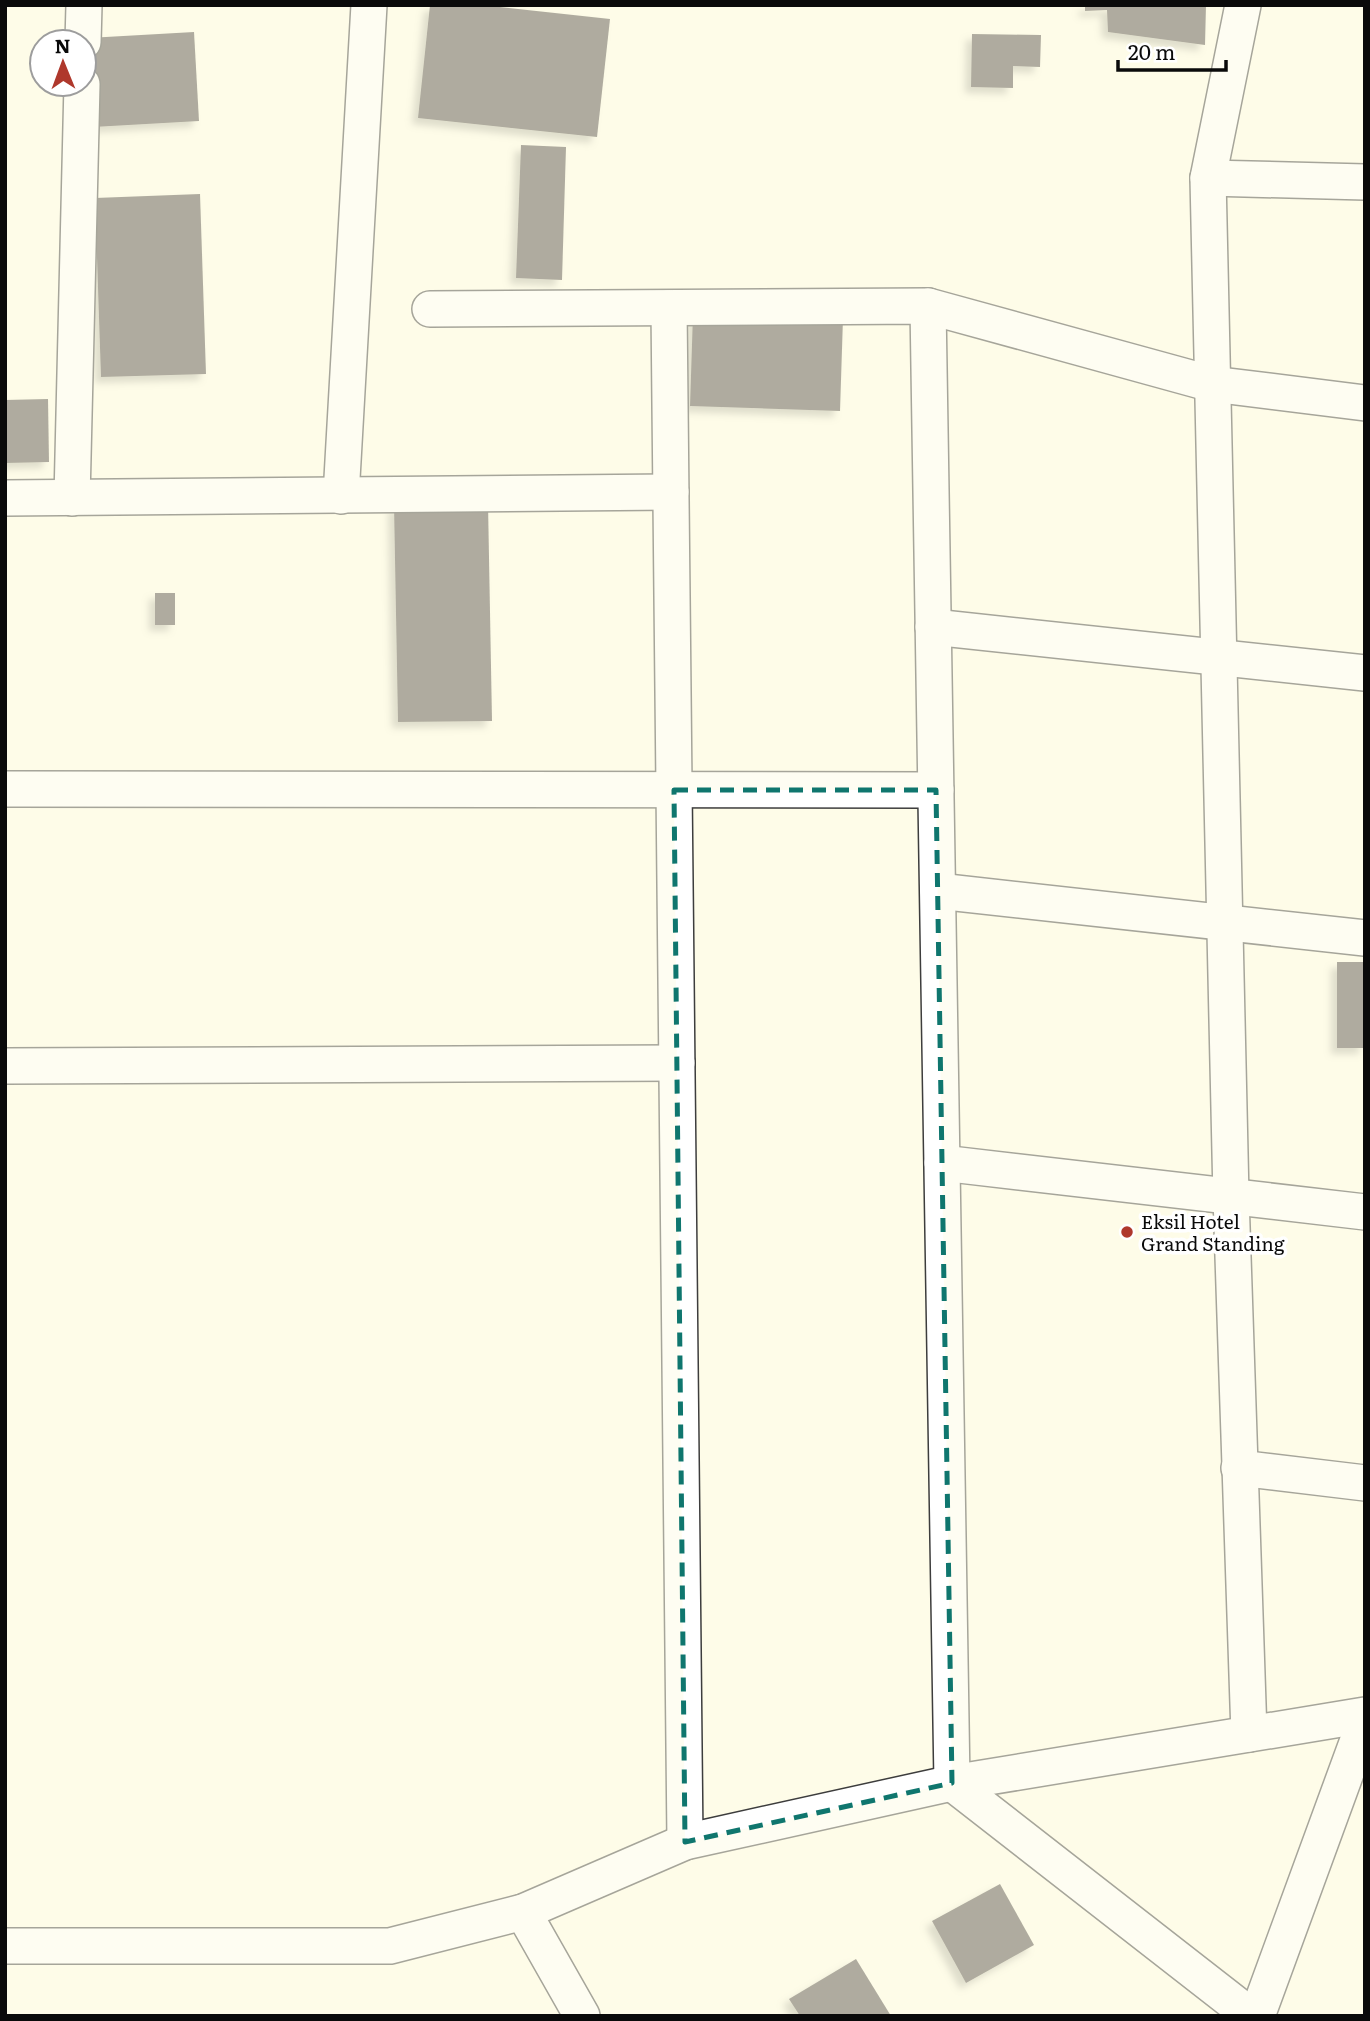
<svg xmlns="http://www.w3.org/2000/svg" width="1370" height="2021" font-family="Literata,serif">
<defs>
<filter id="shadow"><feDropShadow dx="-6" dy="6" stdDeviation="3.5" flood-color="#0004"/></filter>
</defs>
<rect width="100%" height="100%" fill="#fefce8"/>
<!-- building -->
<g fill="#514c47" filter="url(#shadow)">
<path d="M430 5H481L610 19 597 137 418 118Z"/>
<path d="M1085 5H1206L1205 45 1108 32 1107 10 1085 11Z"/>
<path d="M194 32 199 121 93 127 88 38Z"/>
<path d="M972 34 1041 35 1040 67 1013 66V88L971 87Z"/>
<path d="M521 145 566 147 562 280 516 278Z"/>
<path d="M200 194 206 374 101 377 95 198Z"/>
<path d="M693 313 843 318 840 411 690 406Z"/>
<path d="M48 399 49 462 5 463V400Z"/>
<path d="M488 503 492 721 398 722 394 505Z"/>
<rect x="155" y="593" width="20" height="32"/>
<rect x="1337" y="962" width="28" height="86"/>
<path d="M1000 1884 1034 1945 966 1983 932 1921Z"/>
<path d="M856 1959 891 2016H800L789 1999Z"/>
</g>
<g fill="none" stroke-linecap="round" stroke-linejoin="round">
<defs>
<g id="street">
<path d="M1243 5 1208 178 1231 1197 1249 1734"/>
<path d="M83 42 84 5"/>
<path d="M1208 178 1365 182"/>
<path d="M928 306 952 1783"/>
<path d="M669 308 685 1842"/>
<path d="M430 309 928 306 1212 384 1365 403"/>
<path d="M341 496 369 5"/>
<path d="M5 498 671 492"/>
<path d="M72 498 82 84"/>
<path d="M933 627 1365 673"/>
<path d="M5 789 936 790"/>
<path d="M938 891 1365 938"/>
<path d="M5 1066 677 1063"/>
<path d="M942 1163 1365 1212"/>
<path d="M1239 1468 1365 1483"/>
<path d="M952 1783 1251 2016"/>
<path d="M523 1912 582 2016"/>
<path d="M5 1946H390L523 1912 685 1842 952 1783 1365 1715"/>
<path d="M1257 2016 1365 1721"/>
</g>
</defs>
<!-- street casing -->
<use href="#street" stroke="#3d3d3d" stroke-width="38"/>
<!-- street -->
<use href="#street" stroke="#fff" stroke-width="35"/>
</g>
<!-- marked area -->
<path d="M0 0H1370V2021H0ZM674 790H936L952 1783 685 1842Z" fill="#fefce8" fill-opacity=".55" fill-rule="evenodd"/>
<path fill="none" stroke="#0f766e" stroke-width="5" stroke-dasharray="14 9" stroke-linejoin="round" d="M674 790H936L952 1783 685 1842Z"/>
<!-- markers -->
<circle fill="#af382c" stroke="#fff" stroke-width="2.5" cx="1127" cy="1232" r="7"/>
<g text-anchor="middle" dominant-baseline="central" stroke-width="7" stroke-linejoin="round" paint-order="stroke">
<!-- poi labels -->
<g font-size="19" fill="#0a0a0a" stroke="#fff" text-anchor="start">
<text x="1141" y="1221">Eksil Hotel<tspan x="1141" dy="22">Grand Standing</tspan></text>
</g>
</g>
<!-- border -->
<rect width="1370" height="2021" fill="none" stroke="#0a0a0a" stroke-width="14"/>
<!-- north arrow -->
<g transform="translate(63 63) rotate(359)"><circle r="33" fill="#ffffff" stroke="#9d9d9d" stroke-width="2"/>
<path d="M0-5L12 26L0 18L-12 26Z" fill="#af382c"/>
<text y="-10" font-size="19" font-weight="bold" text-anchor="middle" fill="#0a0a0a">N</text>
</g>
<!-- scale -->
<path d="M1118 60v10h108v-10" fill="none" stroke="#0a0a0a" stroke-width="3.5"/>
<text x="1128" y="60" font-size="21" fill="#0a0a0a" stroke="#ffffff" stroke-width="5" paint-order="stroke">20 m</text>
</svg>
